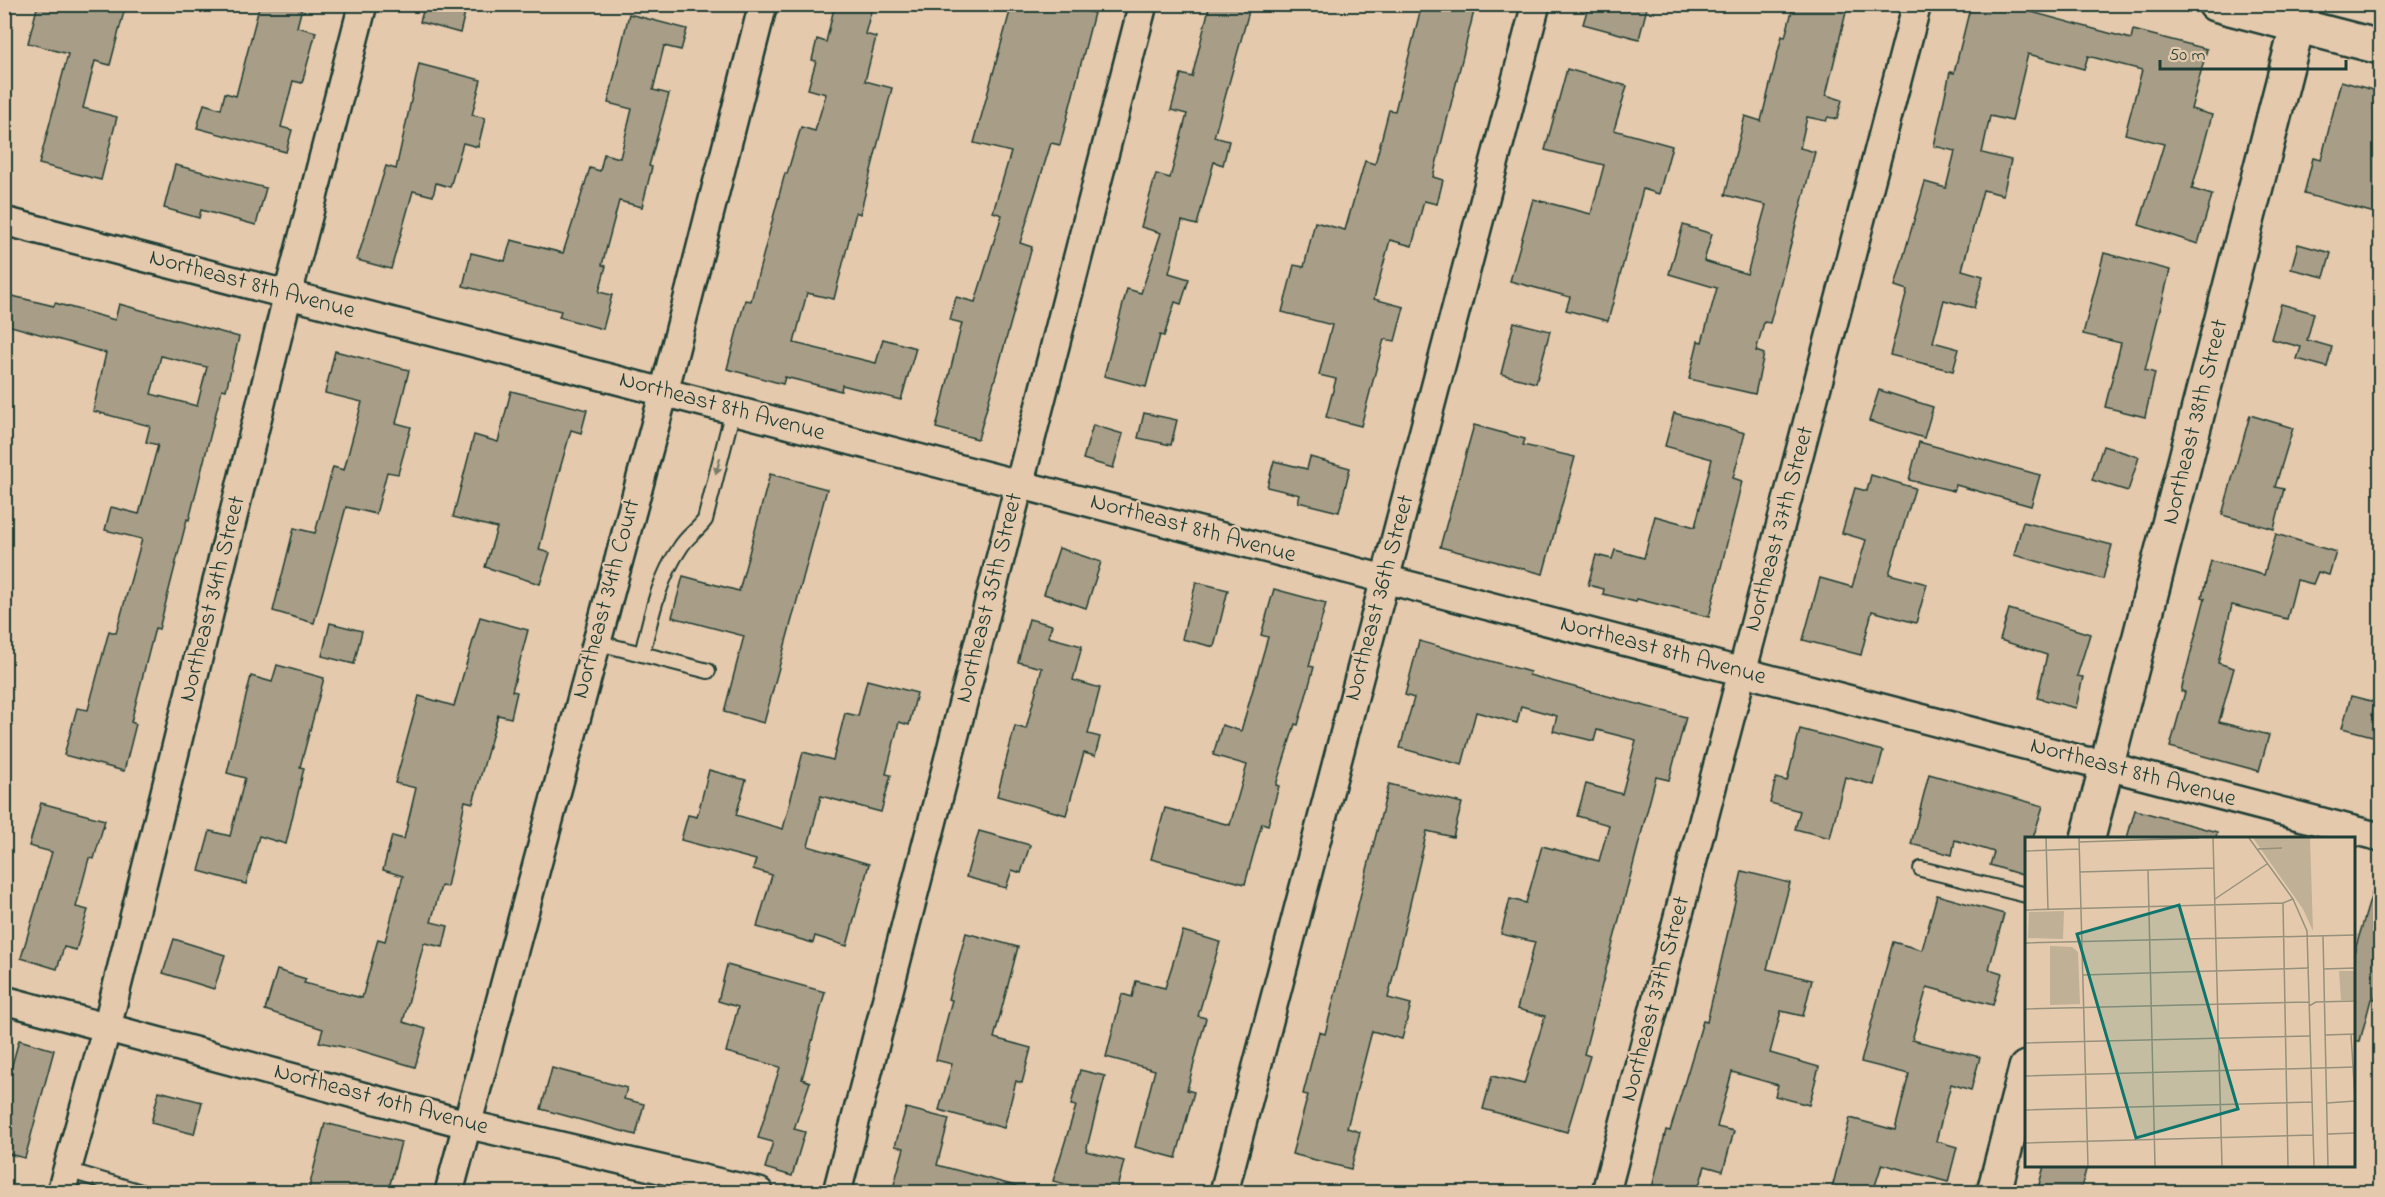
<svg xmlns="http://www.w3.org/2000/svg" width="2385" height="1197" font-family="'Indie Flower',sans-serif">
<rect width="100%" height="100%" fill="#e4c9ac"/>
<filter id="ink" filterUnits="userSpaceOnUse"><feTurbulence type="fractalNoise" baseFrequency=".0167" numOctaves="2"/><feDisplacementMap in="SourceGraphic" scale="12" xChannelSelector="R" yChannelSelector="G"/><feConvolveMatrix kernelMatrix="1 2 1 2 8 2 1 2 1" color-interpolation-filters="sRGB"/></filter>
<g filter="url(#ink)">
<!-- building -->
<g fill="#a89e87" stroke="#1f3d34" stroke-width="1.5" fill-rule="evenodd">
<path d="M38 4H126L110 65 95 61 83 108 117 117 101 180 39 164 68 54 28 43Z"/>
<path d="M260 4H303L297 27 316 32 302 83 293 81 281 127 292 130 286 152 197 128 204 104 221 109 225 93 236 96Z"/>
<path d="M425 4H467L460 33 420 22Z"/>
<path d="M835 4H873L865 34 876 37 865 81 892 88 860 214 856 212 834 299 807 293 794 343 876 363 883 339 916 348 901 400 842 385 841 391 785 377 783 384 727 369 745 300 751 301 785 173 787 174 801 127 815 131 826 94 808 89 816 61 812 60 817 39 826 42Z"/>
<path d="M1012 4H1082L1081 10 1094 13 1060 145 1051 143 1020 243 1032 247 978 439 936 428 962 323 950 320 956 297 975 302 1002 215 993 212 1011 152 974 143Z"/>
<path d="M1210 4H1251L1214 137 1229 141 1223 165 1214 162 1197 225 1182 221 1169 273 1189 279 1181 304 1175 302 1164 336 1160 335 1146 387 1104 376 1127 289 1141 293 1161 233 1141 227 1156 174 1170 178 1187 114 1171 110 1181 74 1192 77Z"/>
<path d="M1422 4H1450L1474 11 1433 177 1443 180 1437 204 1424 201 1412 246 1390 240 1374 299 1404 307 1395 341 1384 339 1361 426 1326 417 1336 379 1319 375 1332 325 1282 312 1294 265 1304 267 1315 222 1345 230 1365 161 1375 164 1389 110 1395 111Z"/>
<path d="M1589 4H1648L1639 39 1583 24Z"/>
<path d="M1794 4H1848L1826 95 1842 100 1837 119 1828 117 1826 121 1807 117 1800 148 1815 152 1770 323 1764 322 1756 351 1764 354 1755 394 1689 379 1698 341 1702 342 1717 288 1669 274 1683 225 1712 234 1704 261 1747 274 1766 205 1725 195 1745 116 1761 121 1782 36 1785 37Z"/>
<path d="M1971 4H2002L2131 39 2133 30 2207 49 2191 109 2212 115 2192 189 2212 195 2198 244 2139 225 2164 144 2125 134 2142 70 2088 56 2084 69 2028 54 2012 121 1990 116 1982 153 2011 160 2003 195 1983 190 1962 270 1983 276 1974 308 1944 300 1933 342 1959 349 1953 371 1890 355 1907 290 1895 286 1925 182 1946 188 1955 151 1934 146 1950 72 1954 73Z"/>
<path d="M629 14 687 29 681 50 664 46 653 90 669 94 649 166 652 167 642 207 619 201 602 265 606 266 599 292 612 295 603 329 559 317 561 311 463 286 471 253 505 261 511 240 563 253 590 168 600 171 604 154 620 158 632 109 608 103Z"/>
<path d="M419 64 481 80 472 115 485 118 478 147 463 143 450 187 436 183 433 196 413 191 391 269 357 260 386 166 396 169Z"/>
<path d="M1567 69 1627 86 1614 130 1672 146 1659 194 1643 189 1608 321 1566 310 1570 297 1510 281 1533 199 1591 214 1604 165 1545 150Z"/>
<path d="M2341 81 2380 92V190L2375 213 2304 194 2313 158 2321 160Z"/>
<path d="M175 165 266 188 256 225 201 210 199 218 164 208Z"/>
<path d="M2298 244 2331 253 2324 277 2291 269Z"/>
<path d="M2104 253 2170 270 2145 370 2155 373 2145 417 2105 407 2121 343 2083 334Z"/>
<path d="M4 294 54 306 55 303 115 320 119 304 239 337 226 390 222 389 189 520 187 519 159 629 155 628 131 722 136 724 124 771 64 755 77 708 88 710 109 631 116 633 142 539 105 530 111 507 139 514 158 445 146 442 150 426 93 411 106 353 4 324ZM161 356 207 367 197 406 151 394Z"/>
<path d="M2281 304 2314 313 2307 340 2332 347 2327 367 2297 359 2301 347 2271 339Z"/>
<path d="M1514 322 1550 331 1536 383 1501 374Z"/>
<path d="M335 351 409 370 396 423 411 427 398 474 387 472 376 514 346 507 314 623 273 611 294 528 315 533 333 467 344 470 362 402 325 393Z"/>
<path d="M1879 390 1933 407 1924 438 1869 421Z"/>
<path d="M511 391 587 410 581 433 571 430 554 490 539 550 550 553 540 584 485 567 497 528 453 517 474 435 498 442Z"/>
<path d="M1144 413 1177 420 1171 445 1138 438Z"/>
<path d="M1674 413 1745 433 1733 478 1742 481 1709 617 1637 599 1636 602 1603 594 1604 589 1588 585 1596 555 1612 559 1615 550 1644 558 1655 516 1695 527 1712 459 1665 446Z"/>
<path d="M2250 415 2293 428 2275 487 2284 489 2274 529 2222 515Z"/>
<path d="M1093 425 1123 434 1113 468 1083 459Z"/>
<path d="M1474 425 1525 439 1523 445 1575 457 1543 574 1440 547Z"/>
<path d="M1919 442 2040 475 2031 506 1956 485 1954 491 1909 480Z"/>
<path d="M2103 446 2139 457 2128 491 2092 480Z"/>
<path d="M1310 457 1350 468 1339 512 1298 502 1300 495 1267 487 1274 461 1307 469Z"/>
<path d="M770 474 827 489 764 723 724 712 744 636 672 617 683 576 739 591Z"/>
<path d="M1871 475 1915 488 1889 574 1927 584 1916 623 1872 611 1861 655 1803 640 1820 578 1852 587 1866 540 1842 533 1855 488 1867 491Z"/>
<path d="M2023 522 2112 545 2103 579 2014 555Z"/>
<path d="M2276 534 2336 552 2329 575 2318 572 2313 584 2297 580 2287 619 2232 605 2218 663 2234 668 2219 722 2269 735 2259 771 2170 747 2185 692 2181 691 2205 598 2202 597 2211 561 2264 575Z"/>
<path d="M1059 548 1101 562 1086 608 1044 594Z"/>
<path d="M1196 582 1228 590 1214 647 1182 639Z"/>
<path d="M1274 589 1326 603 1309 666 1314 667 1298 725 1295 724 1276 785 1279 786 1268 825 1262 823 1245 884 1151 859 1165 808 1230 825 1247 765 1213 755 1222 725 1241 731 1268 637 1261 635Z"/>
<path d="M2009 609 2090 634 2077 676 2083 677 2076 708 2037 698 2047 655 2000 640Z"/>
<path d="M480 617 528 630 512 691 517 692 511 718 498 715 473 803 465 801 447 887 441 886 431 922 448 926 443 947 424 943 403 1022 426 1029 415 1067 362 1051 319 1042 323 1029 265 1010 277 970 306 979 304 983 362 998 378 939 385 941 403 876 383 870 392 836 404 839 416 788 395 783 419 696 454 706Z"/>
<path d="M1029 619 1052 625 1048 637 1082 646 1073 680 1100 688 1088 734 1100 737 1095 756 1084 753 1066 815 997 796 1015 726 1026 729 1042 668 1018 662Z"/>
<path d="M330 623 362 631 354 664 322 656Z"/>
<path d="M1419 641 1530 672 1529 675 1686 717 1669 780 1656 777 1584 1054 1590 1056 1567 1132 1483 1109 1492 1076 1524 1084 1545 1016 1517 1009 1535 942 1501 934 1510 899 1526 903 1542 846 1599 861 1609 825 1577 816 1586 784 1622 794 1636 740 1597 730 1594 741 1553 731 1557 716 1521 706 1517 723 1476 712 1462 765 1400 748 1414 698 1405 695Z"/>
<path d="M277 665 324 678 300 767 304 768 286 844 259 836 246 884 199 871 210 831 230 836 245 778 227 773 251 676 272 682Z"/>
<path d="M867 680 917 693 909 725 899 722 886 774 891 775 881 812 821 796 808 846 869 864 847 946 815 936 813 943 757 927 772 875 753 869 756 860 681 840 688 815 697 817 709 770 746 780 736 815 783 829 803 752 833 760 845 713 858 716Z"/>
<path d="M2351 696 2375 702 2372 715 2380 716V738L2342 728Z"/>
<path d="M1800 729 1883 751 1874 785 1845 777 1830 838 1795 829 1800 811 1770 803 1776 778 1787 781Z"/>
<path d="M1929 774 2043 806 2033 838H2026V860L2022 875 1990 865 1994 852 1955 840 1952 855 1911 844Z"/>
<path d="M1389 784 1462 803 1453 837 1427 831 1388 998 1411 1004 1402 1039 1372 1031 1347 1128 1360 1132 1351 1169 1292 1154 1308 1095 1303 1094 1319 1032 1325 1034Z"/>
<path d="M41 803 105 820 94 859 89 858 76 907 88 910 76 950 64 947 57 969 21 958 52 852 29 846Z"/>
<path d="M2135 810 2217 832 2216 838H2127Z"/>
<path d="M979 831 1030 845 1021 873 1012 870 1006 888 966 877Z"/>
<path d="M1742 871 1790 883 1767 969 1812 980 1803 1016 1781 1011 1770 1053 1819 1067 1809 1105 1775 1096 1778 1085 1732 1072 1717 1127 1734 1131 1723 1171 1705 1166 1697 1192H1651L1666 1130 1670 1131 1703 1021 1707 1022Z"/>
<path d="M2376 880 2380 881V979L2375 999H2371L2360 1041H2354V953Z"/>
<path d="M1937 895 2004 914 1989 969 2002 973 1993 1005 1927 987 1912 1040 1980 1057 1971 1090 1951 1084 1936 1141 1957 1147 1948 1182 1882 1164 1873 1192H1831L1850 1118 1895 1130 1909 1074 1861 1062 1893 942 1922 950Z"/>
<path d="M1183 931 1220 942 1198 1016 1206 1018 1187 1090 1194 1092 1176 1158 1135 1147 1155 1070 1106 1057 1122 994 1132 997 1136 981 1165 988Z"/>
<path d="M966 933 1018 947 994 1038 1031 1048 1022 1083 1016 1081 1004 1128 939 1110 952 1064 936 1060 952 1000 948 999Z"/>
<path d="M174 939 225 955 214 989 163 973Z"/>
<path d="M727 965 825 992 802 1079 810 1082 794 1129 805 1132 792 1176 765 1168 773 1142 758 1138 780 1067 726 1052 738 1007 718 1001Z"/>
<path d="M19 1040 54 1050 25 1158 4 1153V1094Z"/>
<path d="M552 1068 627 1088 624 1099 644 1104 636 1135 541 1109Z"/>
<path d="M1080 1070 1105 1076 1086 1151 1124 1161 1116 1192H1098L1053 1181 1076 1106 1071 1105Z"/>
<path d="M159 1091 202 1102 194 1134 151 1123Z"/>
<path d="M906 1108 949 1119 937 1165 1016 1186 1015 1192H892L904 1148 895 1146Z"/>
<path d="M325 1123 401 1142 388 1192H308Z"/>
<path d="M2044 1166H2087L2080 1192H2037Z"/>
</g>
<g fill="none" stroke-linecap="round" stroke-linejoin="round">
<defs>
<g id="service">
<path d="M595 642 708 671"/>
<path d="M642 654C651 617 658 580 680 548 687 536 697 531 705 520L733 410"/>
<path d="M1921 869 2026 895"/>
<path d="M67 1170 141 1192"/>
</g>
<g id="minor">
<path d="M4 221 2086 761 2106 763 2126 771 2380 837"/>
<path d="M4 1000 466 1124 759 1192"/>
<path d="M61 1192 107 1027 288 294 363 4"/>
<path d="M449 1192 664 392 763 4"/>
<path d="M837 1192 1143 4"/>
<path d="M1224 1192 1536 4"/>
<path d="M1606 1192 1917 4"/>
</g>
<g id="tertiary">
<path d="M2215 4 2380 47"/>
<path d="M2088 838 2303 4"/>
<path d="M1994 1192 2026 1068"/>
</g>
</defs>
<!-- service casing -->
<use href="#service" stroke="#1f3d34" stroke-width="18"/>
<!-- minor casing -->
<use href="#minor" stroke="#1f3d34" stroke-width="32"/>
<!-- tertiary casing -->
<use href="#tertiary" stroke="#1f3d34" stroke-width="38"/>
<!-- service -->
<use href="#service" stroke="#e4c9ac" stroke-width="14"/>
<!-- minor -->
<use href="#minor" stroke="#e4c9ac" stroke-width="27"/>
<!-- tertiary -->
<use href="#tertiary" stroke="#e4c9ac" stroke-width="33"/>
</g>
<!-- one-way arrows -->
<defs><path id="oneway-solid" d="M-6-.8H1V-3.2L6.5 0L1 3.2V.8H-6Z" transform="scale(1.5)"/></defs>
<use fill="#787c6a" href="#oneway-solid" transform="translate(718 466) rotate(104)"/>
</g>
<g text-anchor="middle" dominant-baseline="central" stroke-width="4.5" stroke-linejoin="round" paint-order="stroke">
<!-- street labels -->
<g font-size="24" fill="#1f3d34" stroke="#e4c9ac">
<text transform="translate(252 285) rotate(15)">Northeast 8th Avenue</text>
<text transform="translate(722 407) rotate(15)">Northeast 8th Avenue</text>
<text transform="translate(2196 422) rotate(-76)">Northeast 38th Street</text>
<text transform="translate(1193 529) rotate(15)">Northeast 8th Avenue</text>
<text transform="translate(1780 529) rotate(-75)">Northeast 37th Street</text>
<text transform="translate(990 598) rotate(-76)">Northeast 35th Street</text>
<text transform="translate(1380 598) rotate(-75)">Northeast 36th Street</text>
<text transform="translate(213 599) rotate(-76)">Northeast 34th Street</text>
<text transform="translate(607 599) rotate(-75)">Northeast 34th Court</text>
<text transform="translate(1663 651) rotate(15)">Northeast 8th Avenue</text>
<text transform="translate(2133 773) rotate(15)">Northeast 8th Avenue</text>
<text transform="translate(1656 999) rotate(-75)">Northeast 37th Street</text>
<text transform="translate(381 1100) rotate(15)">Northeast 10th Avenue</text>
</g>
</g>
<!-- overview -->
<g transform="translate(2025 837)">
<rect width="330" height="330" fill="#e4c9ac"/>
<path d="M228 1H285L288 94 278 72ZM39 74 38 102 3 101 4 75ZM25 109 47 110 53 115 55 167 25 168ZM314 134H330V163H316Z" fill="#c0b096"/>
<path fill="none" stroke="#95917c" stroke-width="1.5" d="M21 1 23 72M54 1 63 329M188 1 197 329M224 1 268 62 282 94 289 329M54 5 174 1M233 12 257 11M0 14 54 12M123 33 130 329M55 35 189 31M190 62 242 27M258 66 263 329M0 73 258 66 268 62M298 99 303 329M0 106 330 98M298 132 330 131M57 138 284 131M284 169 291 165 330 164M0 172 284 165M326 197 330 263M300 198 330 197M0 206 286 199M0 239 330 230M302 266 330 264M0 273 287 265M303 297 330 296M0 306 288 298"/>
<path fill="#0f766e" fill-opacity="0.15" stroke="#0f766e" stroke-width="3" d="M154 68 213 272 111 301 52 97Z"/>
<rect width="330" height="330" fill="none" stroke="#1f3d34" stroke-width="3"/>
</g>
<!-- margin -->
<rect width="2385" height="1197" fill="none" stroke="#e4c9ac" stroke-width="24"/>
<rect x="12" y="12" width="2361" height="1173" fill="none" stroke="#1f3d34" stroke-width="2" filter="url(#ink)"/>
<!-- scale -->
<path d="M2160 60v9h186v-9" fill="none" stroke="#1f3d34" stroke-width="3"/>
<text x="2169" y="60" font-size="18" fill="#1f3d34" stroke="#e4c9ac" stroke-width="4.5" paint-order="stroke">50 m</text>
</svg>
